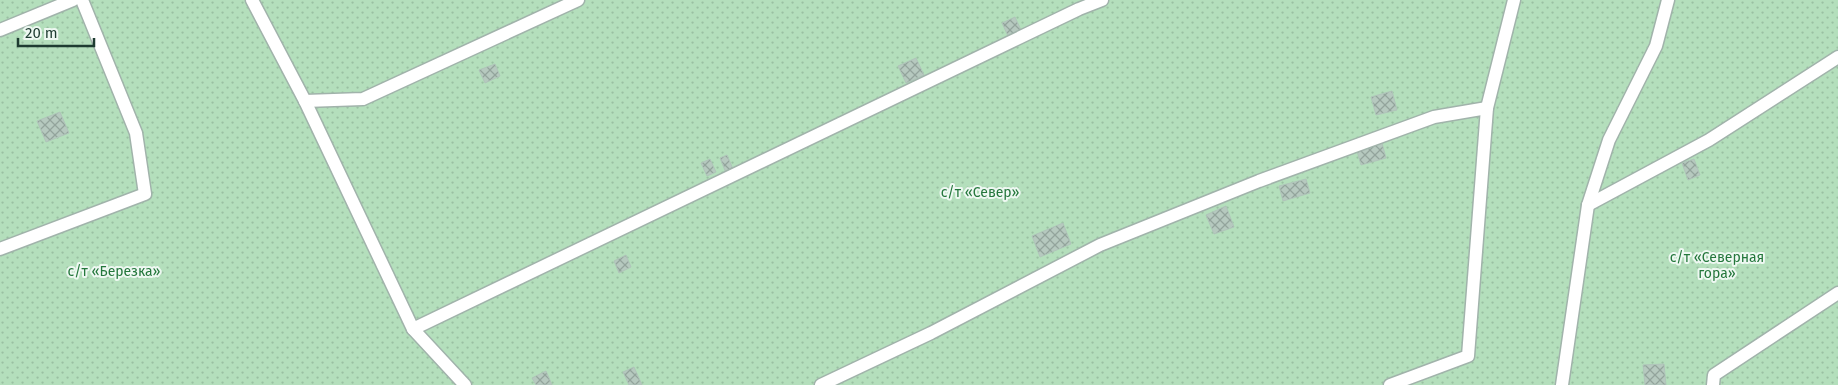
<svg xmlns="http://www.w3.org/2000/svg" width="1838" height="385" font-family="'Fira Sans',sans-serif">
<defs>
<pattern id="garden-dots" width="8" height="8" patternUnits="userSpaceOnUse" patternTransform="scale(1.25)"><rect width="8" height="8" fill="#b4dfbc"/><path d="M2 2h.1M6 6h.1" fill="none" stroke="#9ac0a2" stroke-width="1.8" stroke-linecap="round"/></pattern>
<pattern id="building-cross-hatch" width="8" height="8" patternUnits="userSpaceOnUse" patternTransform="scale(1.25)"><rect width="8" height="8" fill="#b6c9bf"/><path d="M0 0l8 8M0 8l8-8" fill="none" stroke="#93a49c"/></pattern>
</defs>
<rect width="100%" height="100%" fill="#deebe4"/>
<!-- garden -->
<rect fill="url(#garden-dots)" x="0" y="0" width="1838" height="385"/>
<!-- building -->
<g fill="url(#building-cross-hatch)" stroke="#b0c5ba">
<path d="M1015 17 1021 30 1008 36 1002 23Z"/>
<path d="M916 58 924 75 906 83 898 66Z"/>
<path d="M495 64 500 76 485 83 479 70Z"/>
<path d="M1392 91 1397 110 1376 115 1371 97Z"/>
<path d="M60 112 69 133 46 142 37 121Z"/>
<path d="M1382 143 1386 158 1361 165 1357 151Z"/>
<path d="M727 155 733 169 726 173 720 158Z"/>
<path d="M710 159 716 172 707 176 701 163Z"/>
<path d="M1694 159 1700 175 1688 180 1682 163Z"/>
<path d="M1306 179 1310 193 1283 201 1279 186Z"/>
<path d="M1226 206 1234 227 1214 234 1206 215Z"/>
<path d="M1063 223 1071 244 1040 257 1032 236Z"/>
<path d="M626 255 631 267 619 273 614 261Z"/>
<path d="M1664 364 1666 385H1645L1643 365Z"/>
<path d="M634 367 642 385H629L623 372Z"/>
<path d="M546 371 552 385H536L532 378Z"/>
</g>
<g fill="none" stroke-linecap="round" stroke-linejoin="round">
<defs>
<g id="lane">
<path d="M252 0 305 101 413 329 465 385"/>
<path d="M0 30 73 0"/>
<path d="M305 101 363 99 578 0"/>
<path d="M1588 205 1709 140 1838 57"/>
<path d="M0 249 145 194 136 133 82 0"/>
<path d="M413 329 1079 9 1102 0"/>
<path d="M821 385 931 333 1100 245 1259 181 1434 117 1487 108"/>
<path d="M1390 385 1468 356 1487 108 1514 0"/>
<path d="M1562 385 1588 205 1609 140 1656 46 1668 0"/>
<path d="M1713 385 1714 375 1838 293"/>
</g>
</defs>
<!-- lane casing -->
<use href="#lane" stroke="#a1b3ab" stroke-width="15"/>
<!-- lane -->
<use href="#lane" stroke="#fff" stroke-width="12"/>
</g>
<g text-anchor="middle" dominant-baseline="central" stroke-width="4" stroke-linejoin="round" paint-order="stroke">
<!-- park labels -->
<g font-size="14" fill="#24773c" stroke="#eef8f2">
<text x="980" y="192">с/т «Север»</text>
<text x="1717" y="257">с/т «Северная<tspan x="1717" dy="16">гора»</tspan></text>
<text x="114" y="271">с/т «Березка»</text>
</g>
</g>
<!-- scale -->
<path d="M18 38v8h76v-8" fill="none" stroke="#1e3c31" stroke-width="2.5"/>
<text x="25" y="38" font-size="15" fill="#1e3c31" stroke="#eef8f2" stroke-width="4" paint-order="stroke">20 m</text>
</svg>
